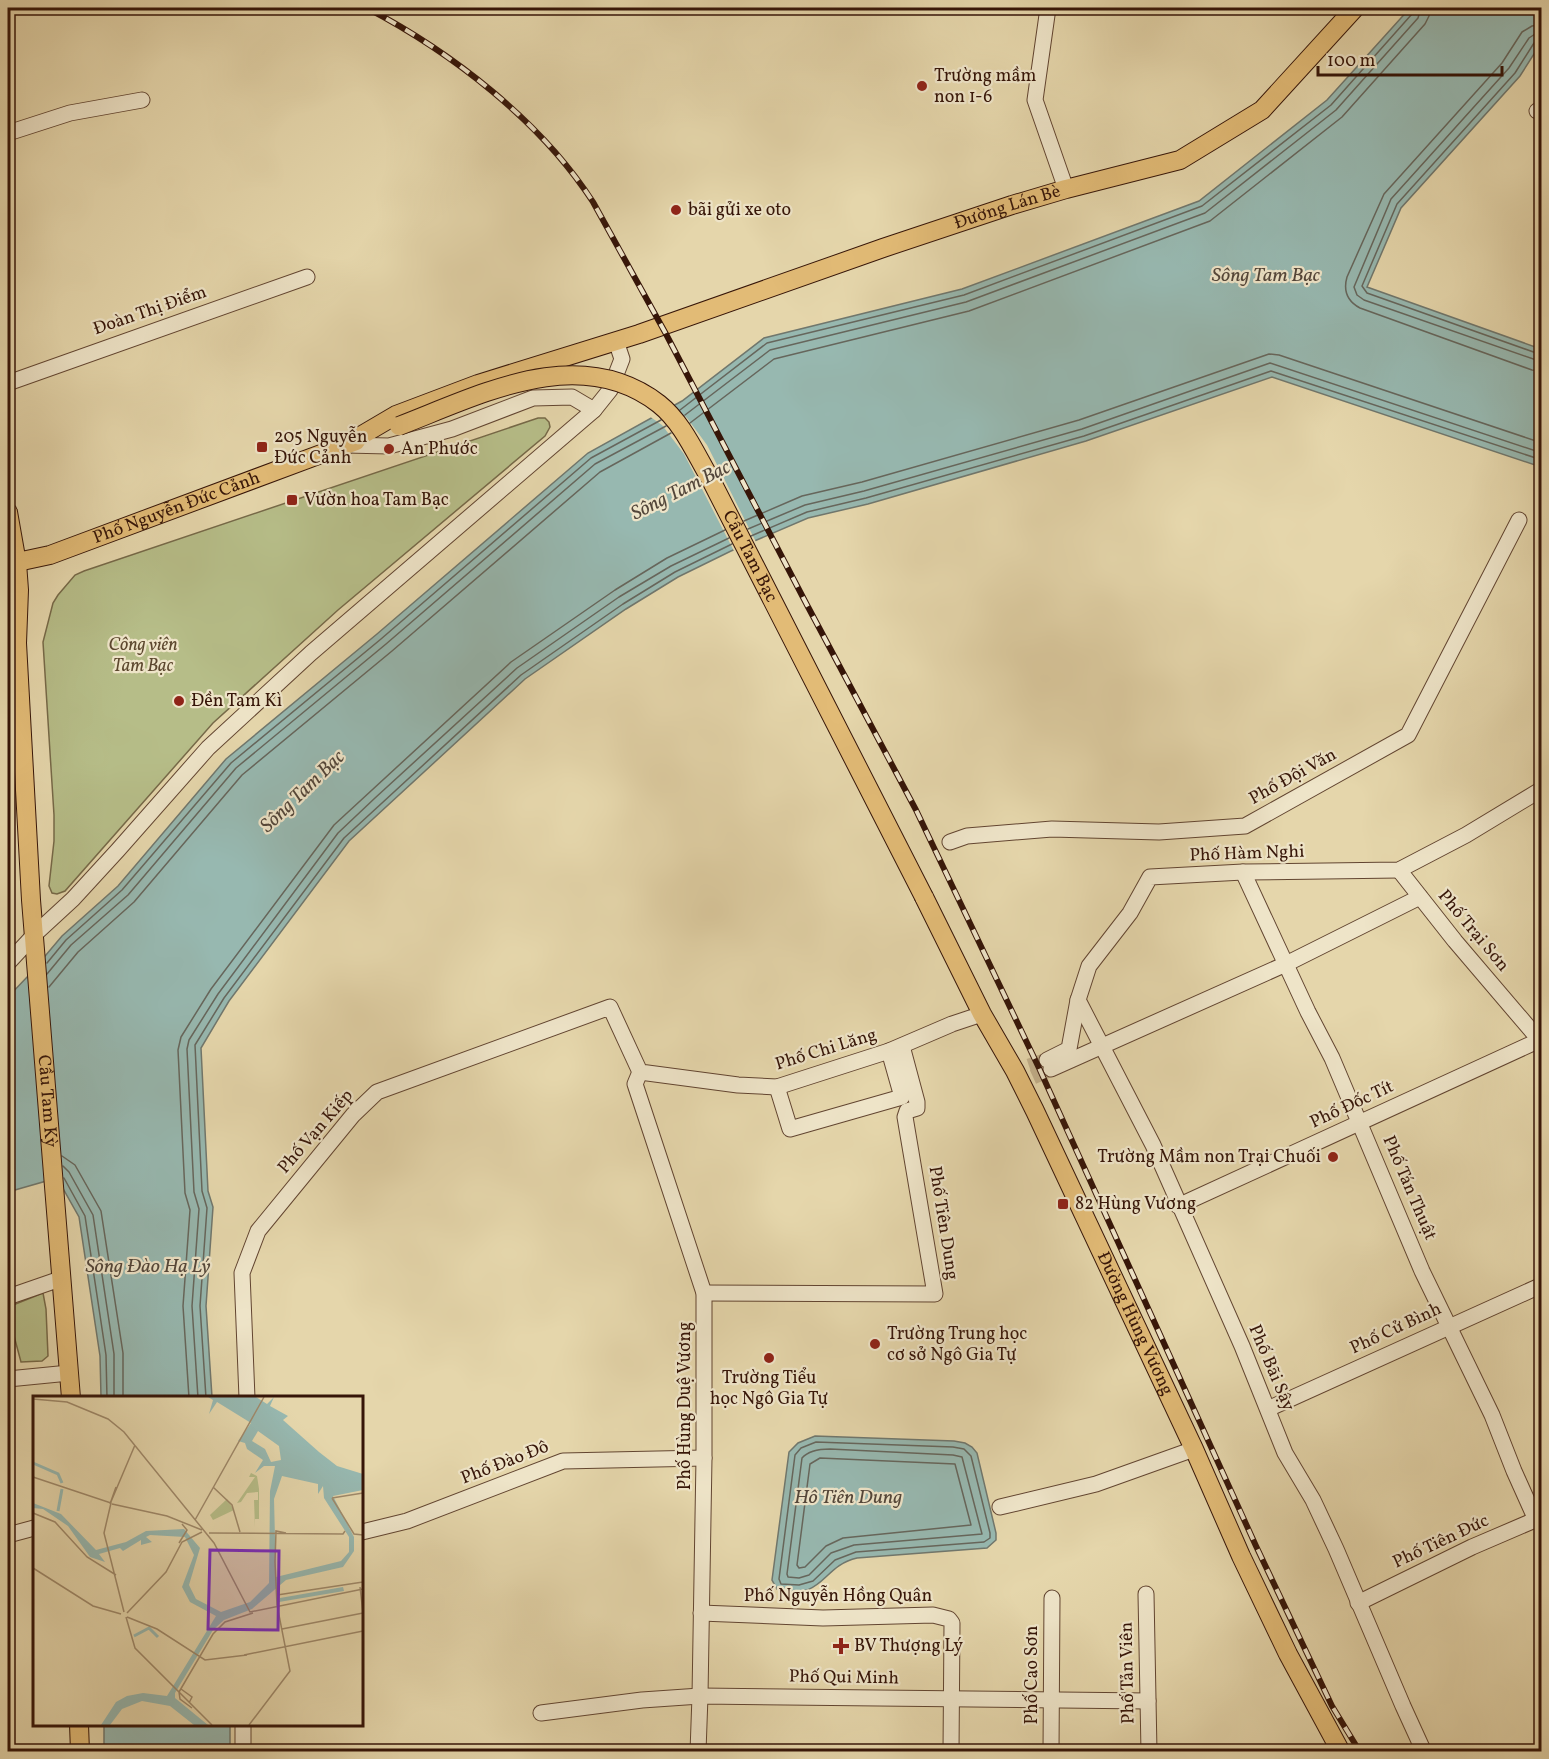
<svg xmlns="http://www.w3.org/2000/svg" width="1549" height="1759" font-family="Vollkorn,serif">
<rect width="100%" height="100%" fill="#e5d6ab"/>
<filter id="stains"><feTurbulence type="fractalNoise" baseFrequency=".00333" numOctaves="4"/><feColorMatrix values="0 0 0 0 .2 0 0 0 0 .09 0 0 0 0 .02 0 0 0 .5 -.17"/></filter>
<radialGradient id="worn" r=".72"><stop offset=".6" stop-color="#630" stop-opacity="0"/><stop offset="1" stop-color="#630" stop-opacity=".3"/></radialGradient>
<!-- green -->
<g fill="#b6bd88" stroke="#766948" stroke-width="1.5">
<path d="M538 418H545L549 422 550 427 545 436 338 610 213 723 65 891 57 894 52 893 49 886 54 841V815L43 642 53 603 58 595 75 575 84 571Z"/>
<path d="M43 1293 46 1309 48 1356 42 1361 21 1362 14 1336 13 1305Z"/>
</g>
<!-- water -->
<g fill="#97b8b0" stroke="#70776d" stroke-width="1.5">
<path d="M1410 8H1541V43L1520 76 1401 208 1367 287 1541 349V467L1272 377 1086 441 868 504 808 518 731 551 678 577 626 609 525 679 349 841 229 1001 201 1048 208 1191 213 1207 206 1306 212 1397H101L100 1356 79 1217 57 1178 8 1192V997L29 975 62 936 118 886 226 759 377 634 588 453 682 401 764 338 962 289 1199 201 1327 100Z"/>
<path d="M815 1436 954 1441 965 1443 972 1447 977 1453 996 1533V1540L987 1548 857 1558C821 1566 824 1602 777 1589L772 1580 789 1452 798 1443Z"/>
<rect x="104" y="1725" width="126" height="26"/>
</g>
<!-- pier -->
<path fill="#e5d6ab" d="M670 404 687 418 707 445 757 544 735 553 684 454 662 425 649 416Z"/>
<g fill="none" stroke-linecap="round" stroke-linejoin="round">
<!-- shore -->
<g stroke="#66665c" stroke-width="1.5">
<path d="M1542 24 1532 26 1522 32 1502 63 1384 194 1347 277C1343 291 1347 301 1360 308L1532 370 1542 371"/>
<path d="M1542 33 1535 34 1529 38 1509 68 1391 199 1354 287 1357 295 1364 300 1542 362"/>
<path d="M1542 41 1534 43 1515 73 1397 204 1362 286 1367 293 1542 355"/>
<path d="M680 410 767 343 964 295 1202 206 1331 105 1412 14 1414 8"/>
<path d="M685 415 770 350 966 302 1205 213 1336 110 1418 18 1421 8"/>
<path d="M690 423 774 359 969 311 1210 221 1342 117 1425 24 1429 16 1430 8"/>
<path d="M744 521 802 496 862 482 1079 420 1269 354 1279 355 1542 443"/>
<path d="M748 529 805 505 864 491 1082 429 1270 363 1542 453"/>
<path d="M751 536 807 512 866 498 1084 436 1271 371 1542 460"/>
<path d="M47 963 66 940 122 890 231 763 381 639 591 458 661 420"/>
<path d="M47 974 71 945 128 895 236 768 386 644 595 464 666 426"/>
<path d="M49 987 78 952 134 902 242 775 392 651 600 472 671 433"/>
<path d="M62 1156 75 1165 101 1211 123 1353V1398"/>
<path d="M63 1166 69 1172 93 1215 114 1354V1398"/>
<path d="M64 1178 85 1216 106 1355 107 1398"/>
<path d="M189 1398 183 1306 190 1210 185 1193 178 1050 181 1037 211 989 334 825 511 662 615 590 667 558 725 530"/>
<path d="M198 1398 192 1306 199 1209 194 1192 187 1049 189 1040 218 994 338 833 375 798 517 668 619 597 671 566 729 538"/>
<path d="M206 1398 200 1306 207 1208 202 1191 195 1045 224 998 344 838 521 675 623 604 675 572 732 544"/>
<path d="M816 1442 953 1447 964 1449 971 1456 990 1533V1538L984 1542 856 1552 835 1560 813 1581 799 1585 781 1584 779 1579 795 1455 801 1448Z"/>
<path d="M830 1449 953 1455 962 1457 982 1534 854 1545 831 1553 809 1575 799 1578 788 1577 787 1574 802 1458C809 1450 820 1449 830 1449Z"/>
<path d="M820 1458 955 1464 971 1525 843 1538 826 1546 805 1567 799 1568 797 1565 810 1464Z"/>
</g>
<!-- minor-tunnel -->
<g stroke="#c2af8a" stroke-width="15" stroke-dasharray="15 8" stroke-linecap="butt">
<path d="M1029 1066 1047 1060"/>
<path d="M1033 1077 1051 1069"/>
</g>
<defs>
<g id="minor">
<path d="M1048 8 1035 100 1066 189"/>
<path d="M1537 111 1542 112"/>
<path d="M8 133 70 113 142 100"/>
<path d="M8 383 307 277"/>
<path d="M345 445 389 446 452 429 533 398 572 397 594 410"/>
<path d="M950 842 967 836 1052 829 1159 832 1245 826 1408 735 1519 520"/>
<path d="M1399 870 1455 941 1542 1043"/>
<path d="M1243 872 1308 1012 1332 1058 1422 1271 1492 1415 1514 1471 1536 1520"/>
<path d="M8 963 35 934 73 899 118 850 208 748 311 653 594 410 610 390 622 359 616 341"/>
<path d="M1078 1000 1153 1145 1242 1346 1285 1453 1313 1500 1336 1549 1403 1706 1424 1752"/>
<path d="M1047 1060 1069 1049 1078 1000 1089 966 1130 913 1150 877 1243 872 1399 870 1466 835 1542 789"/>
<path d="M1051 1069 1286 964 1420 897"/>
<path d="M640 1072 635 1084 704 1293V1458L700 1696 698 1752"/>
<path d="M777 1087 790 1129 902 1097 889 1051"/>
<path d="M1178 1206 1542 1039"/>
<path d="M704 1293 935 1294 905 1117 907 1111 917 1108V1102L902 1046"/>
<path d="M8 1297 60 1279"/>
<path d="M8 1379 69 1373"/>
<path d="M247 1398 242 1273 258 1231 353 1115 377 1092 610 1007 640 1072 738 1085 777 1087 889 1051 952 1024 982 1014"/>
<path d="M1268 1409 1542 1285"/>
<path d="M1000 1507 1096 1484 1194 1449"/>
<path d="M362 1532 407 1521 563 1461 704 1458"/>
<path d="M8 1535 34 1528"/>
<path d="M1146 1594 1149 1752"/>
<path d="M1358 1603 1472 1547 1542 1517"/>
<path d="M701 1613 823 1618 933 1615 949 1619 952 1623 951 1752"/>
<path d="M541 1713 642 1700 700 1696 1148 1701"/>
<path d="M243 1724V1752"/>
<path d="M1051 1752 1052 1598"/>
</g>
<g id="major">
<path id="s1" d="M345 445 396 415 478 384 639 334 883 248 1012 205 1066 189 1180 160 1262 110 1355 8"/>
<path id="s2" d="M8 512 17 563 19 590 17 643 31 900 71 1398"/>
<path id="s3" d="M8 564 50 555 356 441"/>
<path id="s4" d="M924 897 982 1014 1015 1071 1035 1111 1194 1449 1241 1556 1288 1654 1341 1752"/>
<path d="M79 1724 80 1752"/>
</g>
</defs>
<!-- minor casing -->
<use href="#minor" stroke="#624531" stroke-width="17"/>
<!-- major casing -->
<use href="#major" stroke="#361508" stroke-width="20"/>
<!-- minor -->
<use href="#minor" stroke="#eee4c8" stroke-width="15"/>
<!-- major -->
<use href="#major" stroke="#e2bb76" stroke-width="18"/>
<defs>
<path id="rail" d="M367 8C451 52 541 121 593 202L666 334 807 605 916 810 1039 1068 1256 1546 1332 1706 1360 1752"/>
</defs>
<!-- rail casing -->
<use href="#rail" stroke="#361508" stroke-width="6"/>
<!-- rail -->
<use href="#rail" stroke="#eee4c8" stroke-width="4" stroke-dasharray="11" stroke-linecap="butt"/>
<defs>
<g id="major-bridge">
<path id="s5" d="M399 426C480 395 579 342 659 404 683 423 696 455 711 480L924 897"/>
</g>
</defs>
<!-- major-bridge casing -->
<use href="#major-bridge" stroke="#361508" stroke-width="20" stroke-linecap="butt"/>
<!-- major-bridge -->
<use href="#major-bridge" stroke="#e2bb76" stroke-width="18"/>
</g>
<!-- markers -->
<g fill="#8f2418" stroke="#eee4c8" stroke-width="2">
<circle cx="922" cy="86" r="6"/>
<circle cx="676" cy="210" r="6"/>
<rect x="256" y="441" width="12" height="12" rx="3"/>
<circle cx="389" cy="449" r="6"/>
<rect x="286" y="494" width="12" height="12" rx="3"/>
<circle cx="179" cy="701" r="6"/>
<circle cx="1333" cy="1157" r="6"/>
<rect x="1057" y="1198" width="12" height="12" rx="3"/>
<circle cx="875" cy="1344" r="6"/>
<circle cx="769" cy="1358" r="6"/>
<path d="M838 1637h6v6h6v6h-6v6h-6v-6h-6v-6h6z"/>
</g>
<g text-anchor="middle" dominant-baseline="central" stroke-width="4.5" stroke-linejoin="round" paint-order="stroke">
<!-- poi labels -->
<g font-size="18" fill="#361508" stroke="#eee4c8" text-anchor="start">
<text x="934" y="76">Trường mầm<tspan x="934" dy="21">non 1-6</tspan></text>
<text x="688" y="210">bãi gửi xe oto</text>
<text x="274" y="437">205 Nguyễn<tspan x="274" dy="21">Đức Cảnh</tspan></text>
<text x="401" y="449">An Phước</text>
<text x="304" y="500">Vườn hoa Tam Bạc</text>
<text x="191" y="701">Đền Tam Kì</text>
<text x="1321" y="1157" text-anchor="end">Trường Mầm non Trại Chuối</text>
<text x="1075" y="1204">82 Hùng Vương</text>
<text x="887" y="1334">Trường Trung học<tspan x="887" dy="21">cơ sở Ngô Gia Tự</tspan></text>
<text x="769" y="1378" text-anchor="middle">Trường Tiểu<tspan x="769" dy="21">học Ngô Gia Tự</tspan></text>
<text x="854" y="1646">BV Thượng Lý</text>
</g>
<!-- street labels -->
<g font-size="18" fill="#361508" stroke="#eee4c8">
<text stroke="none"><textPath href="#s1" startOffset="705">Đường Lán Bè</textPath></text>
<text transform="translate(150 311) rotate(-19)">Đoàn Thị Điểm</text>
<text stroke="none"><textPath href="#s3" startOffset="178">Phố Nguyễn Đức Cảnh</textPath></text>
<text stroke="none"><textPath href="#s5" startOffset="453">Cầu Tam Bạc</textPath></text>
<text transform="translate(1293 777) rotate(-29)">Phố Đội Văn</text>
<text transform="translate(1247 854) rotate(-2)">Phố Hàm Nghi</text>
<text transform="translate(1473 931) rotate(50)">Phố Trại Sơn</text>
<text transform="translate(826 1050) rotate(-17)">Phố Chi Lăng</text>
<text stroke="none"><textPath href="#s2" startOffset="591">Cầu Tam Kỳ</textPath></text>
<text transform="translate(1352 1105) rotate(-25)">Phố Đốc Tít</text>
<text transform="translate(316 1132) rotate(-49)">Phố Vạn Kiếp</text>
<text transform="translate(1409 1188) rotate(67)">Phố Tán Thuật</text>
<text transform="translate(943 1223) rotate(81)">Phố Tiên Dung</text>
<text stroke="none"><textPath href="#s4" startOffset="476">Đường Hùng Vương</textPath></text>
<text transform="translate(1396 1329) rotate(-25)">Phố Cử Bình</text>
<text transform="translate(1271 1368) rotate(67)">Phố Bãi Sậy</text>
<text transform="translate(685 1406) rotate(-90)">Phố Hùng Duệ Vương</text>
<text transform="translate(505 1463) rotate(-21)">Phố Đào Đô</text>
<text transform="translate(1441 1542) rotate(-25)">Phố Tiên Đức</text>
<text x="838" y="1596">Phố Nguyễn Hồng Quân</text>
<text transform="translate(1128 1673) rotate(-91)">Phố Tản Viên</text>
<text transform="translate(1032 1675) rotate(-90)">Phố Cao Sơn</text>
<text transform="translate(844 1678) rotate(1)">Phố Qui Minh</text>
</g>
<!-- park labels -->
<g font-size="18" font-style="italic" fill="#5c472e" stroke="#eee4c8">
<text x="143" y="645">Công viên<tspan x="143" dy="21">Tam Bạc</tspan></text>
</g>
<!-- water labels -->
<g font-size="20" font-style="italic" fill="#53463a" stroke="#eee4c8">
<text x="1266" y="276">Sông Tam Bạc</text>
<text transform="translate(681 491) rotate(-27)">Sông Tam Bạc</text>
<text transform="translate(303 792) rotate(-44)">Sông Tam Bạc</text>
<text x="148" y="1267">Sông Đào Hạ Lý</text>
<text x="848" y="1498">Hô Tiên Dung</text>
</g>
</g>
<!-- overview -->
<g transform="translate(33 1396)">
<rect width="330" height="330" fill="#e5d6ab"/>
<path d="M218 77 224 80 226 93V123H222V131L221 104H225V96L214 97 208 106 204 107 222 81H216ZM194 103 201 114 180 124 177 119Z" fill="#b6bd88"/>
<path d="M175 1H223L234 8 241 1 237 10 255 20 250 24 286 56 304 70 330 78V94L300 100 321 141V155L310 171 253 184 219 213 191 224 180 234 142 297V302L175 329H161L137 310 109 305 89 313 77 329H68L83 306 94 300 110 297 134 300 183 220 157 206 149 191 161 159 152 141 117 139 113 141 119 146 108 149V144L90 155 87 152 66 158 72 166 57 161 35 130 10 113 0 112V107L28 118 63 154 93 146 113 135 151 133 167 152 156 189 163 203 188 216 217 206 236 187 237 95 242 70H231L222 77 230 64 214 53 212 47 205 45 218 27 184 6 176 18 180 4ZM225 35 246 50 248 64 238 66 232 53 219 45ZM249 80 285 88V98L290 90 291 102 316 141V156L308 165 243 181 241 103ZM310 191 311 195 246 206 247 202Z" fill="#97b8b0" fill-rule="evenodd"/>
<path fill="none" stroke="#97b8b0" stroke-width="3" d="M0 67 25 78 29 87M25 115 29 93M101 240 116 232 125 241"/>
<path fill="none" stroke="#9f896a" stroke-width="1.5" d="M0 3 34 6 75 23 91 36 181 147 217 216 330 193M0 81 78 107 71 137 91 216M83 91 77 108 102 49M180 91 199 109 207 136M299 102 321 138 330 139M299 102 330 97M79 108 134 120 169 134M0 117 22 126 54 161 83 179M162 124 231 1M176 137 310 138 312 135M146 147 154 134 149 128M0 172 60 210 88 218M327 191 330 217M244 199 330 186M94 217 133 176 149 146 169 136M93 221 102 252 179 329M94 221 124 233 172 264 214 259M249 233 330 217M211 259 330 235M148 293 159 301 156 307M159 312 147 303 146 296 180 238 192 226 220 217M216 329 257 275 244 209 242 166 243 135 253 137"/>
<path fill="#7b2cbf" fill-opacity="0.15" stroke="#7b2cbf" stroke-width="3" d="M177 154 246 155 245 234 175 233Z"/>
<rect width="330" height="330" fill="none" stroke="#361508" stroke-width="3"/>
</g>
<!-- margin -->
<rect width="1549" height="1759" fill="none" stroke="#e5d6ab" stroke-width="30"/>
<rect x="9" y="9" width="1531" height="1741" fill="none" stroke="#361508" stroke-width="3"/>
<rect x="15" y="15" width="1519" height="1729" fill="none" stroke="#361508" stroke-width="1.5"/>
<!-- scale -->
<path d="M1318 66v9h184v-9" fill="none" stroke="#361508" stroke-width="3"/>
<text x="1327" y="66" font-size="18" fill="#361508" stroke="#eee4c8" stroke-width="4.5" paint-order="stroke">100 m</text>
<rect width="100%" height="100%" filter="url(#stains)"/>
<rect width="100%" height="100%" fill="url(#worn)"/>
</svg>
